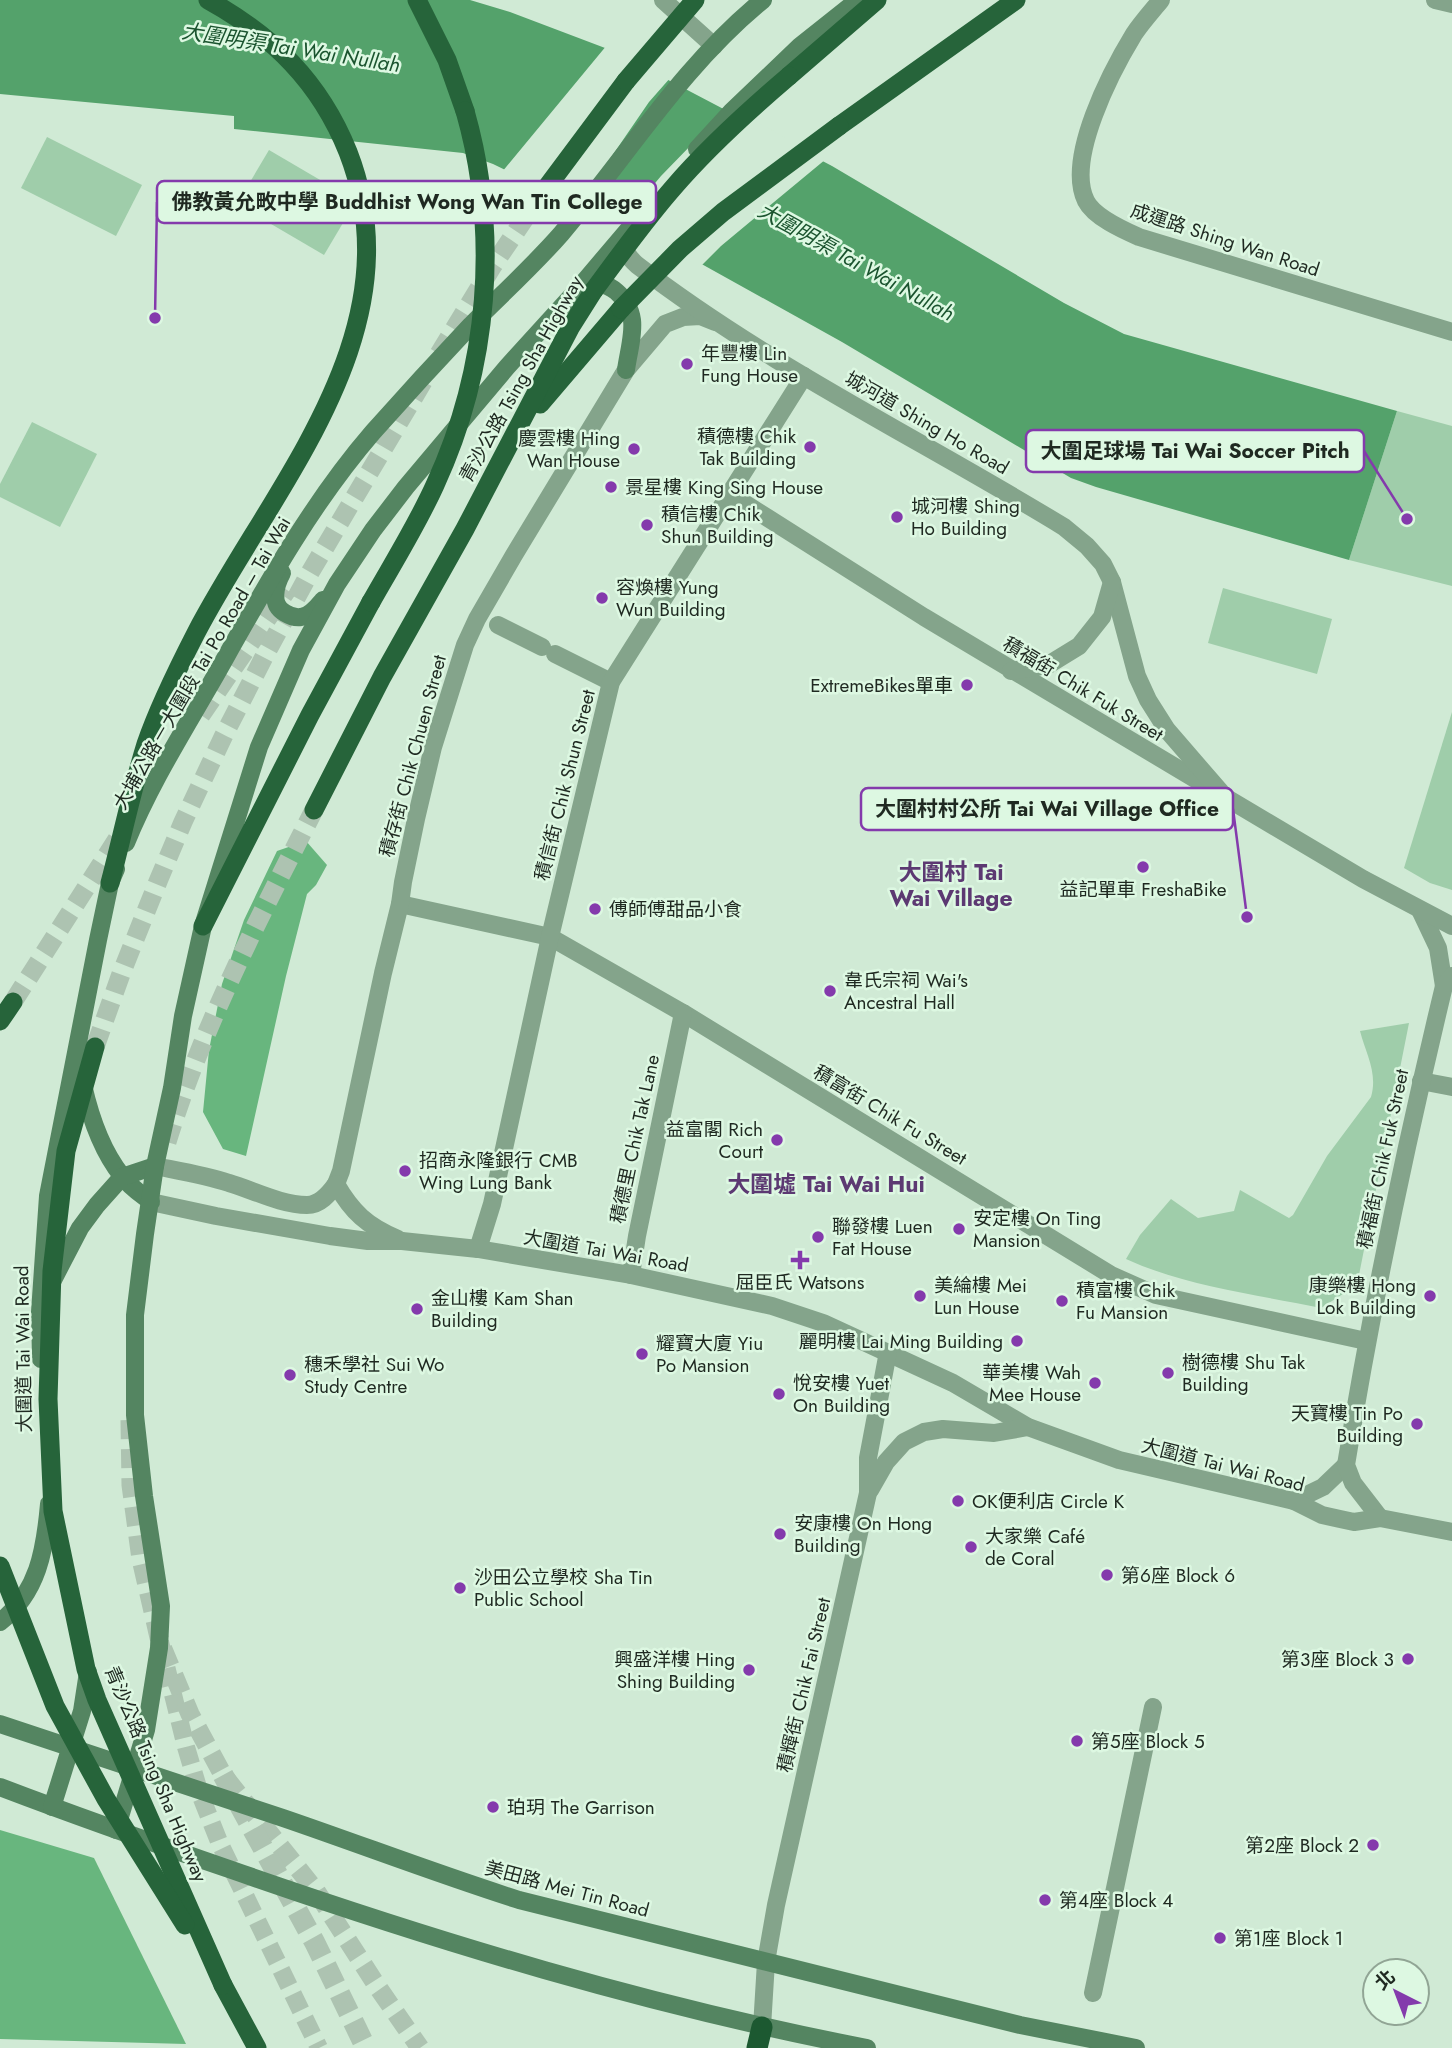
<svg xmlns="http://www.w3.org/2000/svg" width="1452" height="2048" font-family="Jost,'Noto Sans TC',sans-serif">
<rect width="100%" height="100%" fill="#d0ead5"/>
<!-- green -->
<g fill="#9fcdaa">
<path d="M47 137 142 185 116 236 21 188Z"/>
<path d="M269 150 356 201 324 255 237 204Z"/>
<path d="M1397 411 1452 426V586L1349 560Z"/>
<path d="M32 422 97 454 60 527 0 497V484Z"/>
<path d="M1223 588 1332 619 1317 674 1208 643Z"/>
<path d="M1452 712V890L1430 883 1404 868Z"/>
<path d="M1409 1023 1357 1285 1321 1308C1258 1295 1185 1286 1126 1259L1140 1235 1171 1199 1198 1218 1234 1211 1240 1190 1289 1218 1293 1215 1327 1156 1371 1097C1378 1073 1366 1054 1360 1031Z"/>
</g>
<!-- forest -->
<g fill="#68b67e">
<path d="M306 841 327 865 316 885 307 894 286 976 246 1156 223 1149 203 1112 209 1050 222 984 244 920 277 851Z"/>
<path d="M0 1830 94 1858 186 2044 0 2039Z"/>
</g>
<!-- water -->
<path fill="#54a26b" d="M0 0H470L510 12 613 51 832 166 1064 303 1124 334 1397 411 1349 560 1096 487 1071 478 842 342 644 232 536 185 493 164 463 153 234 129V116L0 94Z"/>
<!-- pier -->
<g fill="#d0ead5">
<path d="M607 45 671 77 649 102 577 207 502 172Z"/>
<path d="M728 107 826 159 721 246 700 267 643 235 620 225 661 176Z"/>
</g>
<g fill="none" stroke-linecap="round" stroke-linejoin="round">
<!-- primary-tunnel -->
<path stroke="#adc3b1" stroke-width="18" stroke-dasharray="18 9" stroke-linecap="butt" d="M160 1642 186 1747 200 1794 220 1844 319 2048"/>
<!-- trunk-tunnel -->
<g stroke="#adc3b1" stroke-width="19" stroke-dasharray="19 10" stroke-linecap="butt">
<path d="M439 354 492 267 538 199"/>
<path d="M201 715 287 590"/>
<path d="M13 1002 121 833"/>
<path d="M95 1047 121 974 159 879 183 822 224 735 265 655 308 576 424 380"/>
<path d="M167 1142C203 1025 259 918 314 810"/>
<path d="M130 1420 131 1485 141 1559 160 1642 190 1714 223 1775 316 1891 377 1986 420 2048"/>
</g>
<!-- motorway-tunnel -->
<path stroke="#adc3b1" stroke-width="21" stroke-dasharray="21 10" stroke-linecap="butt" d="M223 1775 315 1943 366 2048"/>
<!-- pedestrian -->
<g stroke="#84a48b" stroke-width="18">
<path d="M498 625 542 647"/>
<path d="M555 654 611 682"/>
<path d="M1421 1081 1452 1087"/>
<path d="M1093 1993 1153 1707"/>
</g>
<!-- minor -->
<g stroke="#84a48b" stroke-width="18">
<path d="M663 0 714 46"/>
<path d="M1161 0C1152 11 1142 22 1134 34 1112 70 1065 159 1086 201 1094 217 1123 230 1139 237L1452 332"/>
<path d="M1435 0 1452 4"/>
<path d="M730 494 924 617 1222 795"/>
<path d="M400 904 550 937 683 1013 1111 1275 1156 1295 1366 1341"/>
<path d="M1420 910 1438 948 1444 986"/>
<path d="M336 1184 341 1171 383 973 400 904 403 882 416 819 433 747 465 645 477 619 514 555 626 370 665 324 683 317 700 316 715 322"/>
<path d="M478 1249 492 1204 550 937 611 682 804 376"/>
<path d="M631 1275 637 1236 683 1013"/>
<path d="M1294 1501 1323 1487 1346 1465"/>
<path d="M1380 1518 1353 1483 1346 1465C1372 1304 1406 1144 1444 986L1452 976"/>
</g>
<!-- tertiary -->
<g stroke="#84a48b" stroke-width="18">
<path d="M624 237C623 250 628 257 637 265 770 367 922 440 1064 527L1087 546 1103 564 1112 582 1137 676 1148 700 1167 730 1225 797 1363 879 1452 926"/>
<path d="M1011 671 1048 665 1079 646 1102 617 1112 582"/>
<path d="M155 1166C180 1171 205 1175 229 1183 253 1190 281 1205 307 1205 320 1205 329 1194 336 1184 352 1212 367 1226 398 1239"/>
<path d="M151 1202 216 1216 330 1236 368 1241H402L478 1249 631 1275 772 1306 823 1323 953 1383 1028 1427 1119 1460 1294 1501 1322 1515 1340 1519 1354 1522 1380 1518 1452 1532"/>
<path d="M870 1490 886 1462 904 1442 924 1432 943 1429 994 1433 1028 1427"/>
<path d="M762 2027 766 1962 776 1905 868 1493V1458L888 1352"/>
</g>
<!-- secondary -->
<g stroke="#548561" stroke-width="18">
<path d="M697 149 731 112 800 46 858 0"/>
<path d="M587 286C609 277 629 299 632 320 634 335 628 354 626 370"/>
<path d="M282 573C275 586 270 605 285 613 290 616 295 618 301 617 310 616 318 606 323 600"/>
<path d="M126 843C149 786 183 732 214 678 262 593 309 506 373 432 405 396 438 360 471 325 501 295 533 266 561 234 628 155 682 66 763 0"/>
<path d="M83 1085C90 1116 102 1151 122 1176 129 1186 141 1194 151 1202"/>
<path d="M53 1280 80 1228 97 1205 122 1177 155 1166"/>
<path d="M41 1359 40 1312 48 1196 98 940 110 883 116 869"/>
<path d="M0 1622C38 1593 45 1550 49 1504"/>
<path d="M0 1724C94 1756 189 1786 283 1818 362 1845 440 1875 519 1900L1020 2025 1136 2048"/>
<path d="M0 1787C76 1816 153 1843 229 1869 438 1942 649 2006 867 2048"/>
<path d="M52 1807 82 1711 88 1672"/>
<path d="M116 1830 146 1730 159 1648 161 1606 144 1496 135 1415V1315L145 1234 155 1166 172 1088 183 1016 203 926 259 747 301 650 337 584 373 530 406 487 507 367 577 290 633 224"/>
</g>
<!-- trunk -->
<g stroke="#26643a" stroke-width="19">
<path d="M417 0 447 60 465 111"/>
<path d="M789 76 877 0"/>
<path d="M839 126 1016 0"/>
<path d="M538 199 626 81"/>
<path d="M540 404 621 309"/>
<path d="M314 810 382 677 465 529 570 328 594 290"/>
<path d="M110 883C122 837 132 789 146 744 159 706 178 668 196 633 273 485 418 332 348 152 320 82 273 36 208 0"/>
<path d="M203 926 310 715 371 602"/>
<path d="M0 1021 13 1002"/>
<path d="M223 1985 257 2048"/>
</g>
<!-- motorway -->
<path stroke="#1c5931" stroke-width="21" d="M757 2048 762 2027"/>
<!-- trunk-bridge -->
<g stroke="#26643a" stroke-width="19">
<path d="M626 81 695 0"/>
<path d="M594 290C620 255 645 220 673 188 708 147 748 111 789 76"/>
<path d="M621 309 680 249 723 212 839 126"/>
<path d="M371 602C393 563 417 525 435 485 489 368 500 234 465 111"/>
<path d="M95 1047 66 1151 52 1271 48 1399 53 1511 86 1669 97 1700 223 1985"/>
<path d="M0 1566 55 1706 106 1799 185 1925"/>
</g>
</g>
<!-- markers -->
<g fill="#843aac" stroke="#ddf8e2" stroke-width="2.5">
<circle cx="687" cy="364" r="7"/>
<circle cx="810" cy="447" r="7"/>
<circle cx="634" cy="449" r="7"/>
<circle cx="611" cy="487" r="7"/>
<circle cx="897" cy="517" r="7"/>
<circle cx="647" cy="525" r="7"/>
<circle cx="602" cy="598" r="7"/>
<circle cx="967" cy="685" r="7"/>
<circle cx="1143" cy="867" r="7"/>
<circle cx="595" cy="909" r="7"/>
<circle cx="830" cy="991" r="7"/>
<circle cx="777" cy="1140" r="7"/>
<circle cx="405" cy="1171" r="7"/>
<circle cx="959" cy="1229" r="7"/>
<circle cx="818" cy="1237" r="7"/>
<path d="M796.5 1249.5h7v7h7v7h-7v7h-7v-7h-7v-7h7z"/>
<circle cx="920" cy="1296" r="7"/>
<circle cx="1430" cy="1296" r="7"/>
<circle cx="1062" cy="1301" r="7"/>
<circle cx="417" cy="1309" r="7"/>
<circle cx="1017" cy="1341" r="7"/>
<circle cx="642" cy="1354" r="7"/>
<circle cx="1168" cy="1373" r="7"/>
<circle cx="290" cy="1375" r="7"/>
<circle cx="1095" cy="1383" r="7"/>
<circle cx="779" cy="1394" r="7"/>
<circle cx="1417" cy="1424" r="7"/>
<circle cx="958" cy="1501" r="7"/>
<circle cx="780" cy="1534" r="7"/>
<circle cx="971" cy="1547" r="7"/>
<circle cx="1107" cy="1575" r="7"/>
<circle cx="460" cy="1588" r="7"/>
<circle cx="1408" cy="1659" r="7"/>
<circle cx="749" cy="1670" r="7"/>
<circle cx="1077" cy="1741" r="7"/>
<circle cx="493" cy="1807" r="7"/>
<circle cx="1373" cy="1845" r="7"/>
<circle cx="1045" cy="1900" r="7"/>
<circle cx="1220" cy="1938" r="7"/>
</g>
<g text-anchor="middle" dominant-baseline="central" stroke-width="5" stroke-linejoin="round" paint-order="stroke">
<!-- street labels -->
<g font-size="19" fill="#1f2921" stroke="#ddf8e2">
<text transform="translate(1225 240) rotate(18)">成運路 Shing Wan Road</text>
<text transform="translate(521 379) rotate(-61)">青沙公路 Tsing Sha Highway</text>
<text transform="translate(927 423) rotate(30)">城河道 Shing Ho Road</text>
<text transform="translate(202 663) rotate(-60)">大埔公路－大圍段 Tai Po Road – Tai Wai</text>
<text transform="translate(1083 689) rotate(31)">積福街 Chik Fuk Street</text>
<text transform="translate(413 756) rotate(-75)">積存街 Chik Chuen Street</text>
<text transform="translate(565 785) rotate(-76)">積信街 Chik Shun Street</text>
<text transform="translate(890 1115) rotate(31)">積富街 Chik Fu Street</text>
<text transform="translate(635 1139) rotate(-78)">積德里 Chik Tak Lane</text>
<text transform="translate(1383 1159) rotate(-78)">積福街 Chik Fuk Street</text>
<text transform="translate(606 1251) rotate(10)">大圍道 Tai Wai Road</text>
<text transform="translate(23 1349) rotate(-91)">大圍道 Tai Wai Road</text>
<text transform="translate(1223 1465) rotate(14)">大圍道 Tai Wai Road</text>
<text transform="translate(804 1685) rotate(-77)">積輝街 Chik Fai Street</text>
<text transform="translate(156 1774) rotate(67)">青沙公路 Tsing Sha Highway</text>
<text transform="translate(567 1889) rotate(15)">美田路 Mei Tin Road</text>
</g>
<!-- poi labels -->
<g font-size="19" fill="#1f2921" stroke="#ddf8e2" text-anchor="start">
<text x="701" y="353">年豐樓 Lin<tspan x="701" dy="22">Fung House</tspan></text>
<text x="796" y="436" text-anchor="end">積德樓 Chik<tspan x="796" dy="22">Tak Building</tspan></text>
<text x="620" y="438" text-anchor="end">慶雲樓 Hing<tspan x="620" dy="22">Wan House</tspan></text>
<text x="625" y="487">景星樓 King Sing House</text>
<text x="911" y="506">城河樓 Shing<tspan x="911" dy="22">Ho Building</tspan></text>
<text x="661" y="514">積信樓 Chik<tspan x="661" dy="22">Shun Building</tspan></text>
<text x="616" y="587">容煥樓 Yung<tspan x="616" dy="22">Wun Building</tspan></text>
<text x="953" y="685" text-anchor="end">ExtremeBikes單車</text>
<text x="1143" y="889" text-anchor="middle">益記單車 FreshaBike</text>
<text x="609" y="909">傅師傅甜品小食</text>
<text x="844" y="980">韋氏宗祠 Wai's<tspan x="844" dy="22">Ancestral Hall</tspan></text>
<text x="763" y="1129" text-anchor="end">益富閣 Rich<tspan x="763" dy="22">Court</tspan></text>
<text x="419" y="1160">招商永隆銀行 CMB<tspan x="419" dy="22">Wing Lung Bank</tspan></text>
<text x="973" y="1218">安定樓 On Ting<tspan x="973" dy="22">Mansion</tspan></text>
<text x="832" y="1226">聯發樓 Luen<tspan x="832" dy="22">Fat House</tspan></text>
<text x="800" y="1282" text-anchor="middle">屈臣氏 Watsons</text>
<text x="934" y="1285">美綸樓 Mei<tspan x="934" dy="22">Lun House</tspan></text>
<text x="1416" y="1285" text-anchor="end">康樂樓 Hong<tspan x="1416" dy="22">Lok Building</tspan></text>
<text x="1076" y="1290">積富樓 Chik<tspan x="1076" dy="22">Fu Mansion</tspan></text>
<text x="431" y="1298">金山樓 Kam Shan<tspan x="431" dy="22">Building</tspan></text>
<text x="1003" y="1341" text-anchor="end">麗明樓 Lai Ming Building</text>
<text x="656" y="1343">耀寶大廈 Yiu<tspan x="656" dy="22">Po Mansion</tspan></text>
<text x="1182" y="1362">樹德樓 Shu Tak<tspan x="1182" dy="22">Building</tspan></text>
<text x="304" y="1364">穗禾學社 Sui Wo<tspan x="304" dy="22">Study Centre</tspan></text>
<text x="1081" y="1372" text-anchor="end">華美樓 Wah<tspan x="1081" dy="22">Mee House</tspan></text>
<text x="793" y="1383">悅安樓 Yuet<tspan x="793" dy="22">On Building</tspan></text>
<text x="1403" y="1413" text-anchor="end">天寶樓 Tin Po<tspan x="1403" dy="22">Building</tspan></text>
<text x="972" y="1501">OK便利店 Circle K</text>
<text x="794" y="1523">安康樓 On Hong<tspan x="794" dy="22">Building</tspan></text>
<text x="985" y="1536">大家樂 Café<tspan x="985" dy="22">de Coral</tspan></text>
<text x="1121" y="1575">第6座 Block 6</text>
<text x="474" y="1577">沙田公立學校 Sha Tin<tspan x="474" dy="22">Public School</tspan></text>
<text x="735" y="1659" text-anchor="end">興盛洋樓 Hing<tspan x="735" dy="22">Shing Building</tspan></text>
<text x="1394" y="1659" text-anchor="end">第3座 Block 3</text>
<text x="1091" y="1741">第5座 Block 5</text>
<text x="507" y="1807">珀玥 The Garrison</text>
<text x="1359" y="1845" text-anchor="end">第2座 Block 2</text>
<text x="1059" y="1900">第4座 Block 4</text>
<text x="1234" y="1938">第1座 Block 1</text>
</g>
<!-- water labels -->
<g font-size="21" font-style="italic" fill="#1b542f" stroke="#ddf8e2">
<text transform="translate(291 48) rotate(9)">大圍明渠 Tai Wai Nullah</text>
<text transform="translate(856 262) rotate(29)">大圍明渠 Tai Wai Nullah</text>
</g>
<!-- quarter labels -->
<g font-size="23" font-weight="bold" fill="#5c3972" stroke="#ddf8e2">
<text x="951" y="872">大圍村 Tai<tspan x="951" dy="26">Wai Village</tspan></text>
<text x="826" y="1184">大圍墟 Tai Wai Hui</text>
</g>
</g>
<!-- callouts -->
<path fill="none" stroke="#843aac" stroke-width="2.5" d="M155 318L157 202M1407 519L1364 451M1247 917L1233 809"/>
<g fill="#843aac" stroke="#ddf8e2" stroke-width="2.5">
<circle cx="155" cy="318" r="7"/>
<circle cx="1407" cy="519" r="7"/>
<circle cx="1247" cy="917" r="7"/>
</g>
<g fill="#ddf8e2" stroke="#843aac" stroke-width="2.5">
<rect x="157" y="181" width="499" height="42" rx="7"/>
<rect x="1026" y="430" width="338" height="42" rx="7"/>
<rect x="861" y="788" width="372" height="42" rx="7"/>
</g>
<g font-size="21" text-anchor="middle" font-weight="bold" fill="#1f2921">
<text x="407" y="209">佛教黃允畋中學 Buddhist Wong Wan Tin College</text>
<text x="1195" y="458">大圍足球場 Tai Wai Soccer Pitch</text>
<text x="1047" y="816">大圍村村公所 Tai Wai Village Office</text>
</g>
<!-- north arrow -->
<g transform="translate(1396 1992) rotate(318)"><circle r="33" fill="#ddf8e2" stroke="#91a595" stroke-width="2"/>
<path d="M0-5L12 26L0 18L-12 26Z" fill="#843aac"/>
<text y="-10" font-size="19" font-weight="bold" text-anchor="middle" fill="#1f2921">北</text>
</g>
</svg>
